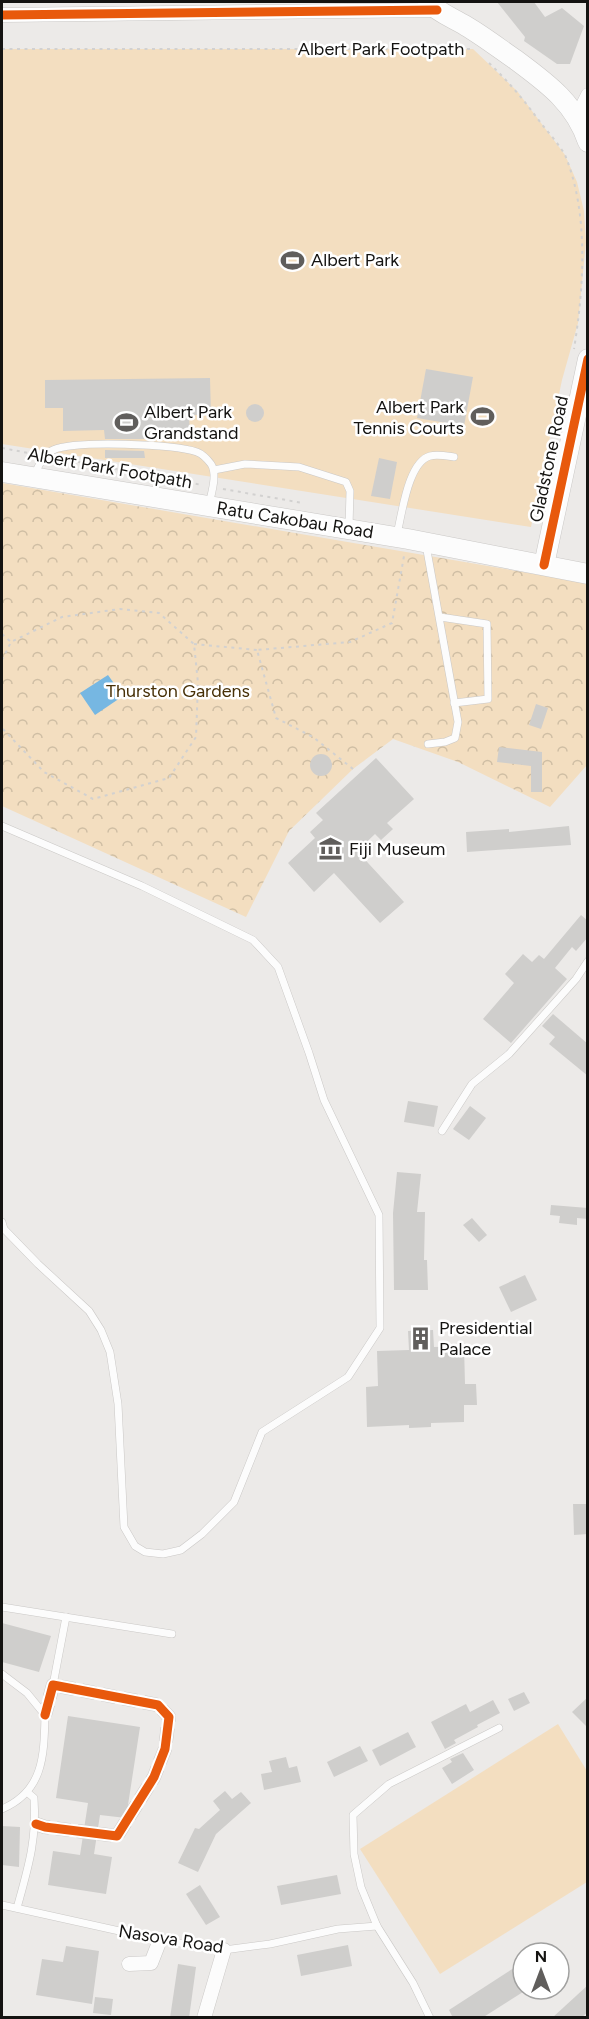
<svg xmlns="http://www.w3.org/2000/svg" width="589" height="2019" font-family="Figtree,sans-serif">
<defs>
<pattern id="park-crowns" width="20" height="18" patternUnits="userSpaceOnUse" patternTransform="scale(1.5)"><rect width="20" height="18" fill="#f3dec0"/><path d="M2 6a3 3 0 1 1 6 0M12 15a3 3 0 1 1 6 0" fill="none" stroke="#cfbea4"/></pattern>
</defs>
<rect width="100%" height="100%" fill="#eceae8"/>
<!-- green -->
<g fill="#f3dec0">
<path d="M2 49H473L517 91 565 155 577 182 584 211 586 242 578 323 562 380 531 527 2 444Z"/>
<path d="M558 1724 587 1771V1882L440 1974 360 1849Z"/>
</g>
<!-- park -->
<path fill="url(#park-crowns)" d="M2 483 587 583V765L550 807 458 762 393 739 353 769 289 831 246 917 2 806Z"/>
<!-- water -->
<path fill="#76b7e2" d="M108 675 123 696 95 715 80 693Z"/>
<!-- building -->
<g fill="#cfcecc">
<path d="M497 2H534L545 17 562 8 584 26 570 64H557L524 41 525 37Z"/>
<path d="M426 369 473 377 464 426 417 418Z"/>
<path d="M210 378 211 415H189L190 433 144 434V439H105L104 430 63 431V408H45V380Z"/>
<circle cx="255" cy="413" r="9"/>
<path d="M105 450 144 451 145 458H105Z"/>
<path d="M379 458 397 462 390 499 371 496Z"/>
<path d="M536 704 548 708 541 729 529 725Z"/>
<path d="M499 747 542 752V792H531V766L497 762Z"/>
<circle cx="321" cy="765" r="11"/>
<path d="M376 758 414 799 387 823 393 829 381 840 375 834 357 851 404 902 380 923 334 873 314 892 288 863 315 838 310 832 323 820 316 813Z"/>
<path d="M569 826 571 845 467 852 466 832 509 829V832Z"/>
<path d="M581 915 588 921V937L576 951 572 947 555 968 567 979 511 1043 483 1019 514 983 505 974 523 954 532 962 539 955 544 959Z"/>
<path d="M553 1014 588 1044V1076L549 1044 555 1037 542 1026Z"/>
<path d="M408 1101 438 1106 434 1127 404 1122Z"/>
<path d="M470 1106 486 1118 469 1140 453 1129Z"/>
<path d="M397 1172 421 1174 417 1212H425L424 1260H427L428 1290H394L393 1213Z"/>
<path d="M551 1205 588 1208V1219L577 1218V1225L559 1223 560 1216 550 1215Z"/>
<path d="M472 1218 487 1235 479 1242 463 1225Z"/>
<path d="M525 1275 537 1300 511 1312 499 1287Z"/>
<path d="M433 1330 434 1347 464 1346 465 1384H476L477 1405H464V1422L431 1423V1427L409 1428V1425L367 1427 366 1387 378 1386 377 1351 409 1350 408 1331Z"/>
<path d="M573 1504H588V1534L574 1535Z"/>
<path d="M2 1623 51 1636 39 1672 2 1662Z"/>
<path d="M524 1692 530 1703 514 1711 508 1699Z"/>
<path d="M588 1697V1728L572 1712Z"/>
<path d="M493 1700 500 1713 477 1725 478 1727 454 1740 456 1743 445 1749 431 1722 466 1704 470 1712Z"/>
<path d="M68 1716 140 1727 126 1818 100 1815 94 1854 112 1857 106 1894 48 1885 53 1851 80 1855 88 1803 56 1798Z"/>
<path d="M408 1732 416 1747 380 1766 372 1750Z"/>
<path d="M360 1746 368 1761 334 1777 327 1762Z"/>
<path d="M463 1753 474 1770 452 1784 442 1768 452 1762 450 1759Z"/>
<path d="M286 1757 289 1768 297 1766 301 1782 264 1790 261 1774 272 1772 269 1761Z"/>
<path d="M225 1791 232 1799 241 1792 251 1803 216 1834 198 1872 178 1863 195 1828 199 1829 220 1810 213 1801Z"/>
<path d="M2 1826 20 1827 19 1867 2 1865Z"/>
<path d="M337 1875 341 1894 281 1905 277 1886Z"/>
<path d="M200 1885 220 1917 206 1925 186 1894Z"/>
<path d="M348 1945 352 1966 301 1976 297 1955Z"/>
<path d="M66 1946 99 1951 92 2004 36 1995 42 1959 63 1962Z"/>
<path d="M523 1962V1992L482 2018H453L449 2010Z"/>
<path d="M178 1964 196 1967 189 2018H170Z"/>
<path d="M588 1985V2012L581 2018H552Z"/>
<path d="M95 1997 113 1999 111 2015 93 2013Z"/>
</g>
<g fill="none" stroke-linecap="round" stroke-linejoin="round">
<!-- street-tunnel -->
<path stroke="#cccac8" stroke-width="14" stroke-dasharray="14 7" stroke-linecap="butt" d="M36 1824 45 1827 117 1836 154 1777 165 1749 169 1717 158 1705 53 1685 45 1715"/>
<defs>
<g id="lane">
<path d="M214 470 245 464 299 467 346 482 350 491 349 527"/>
<path d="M34 475C39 466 43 454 53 450 76 440 173 444 197 452 202 454 208 460 211 464 218 474 211 494 209 505"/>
<path d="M397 534C402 514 408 462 430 456 437 454 447 456 454 457"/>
<path d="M426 545 458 722 455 738 445 742 428 744"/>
<path d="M440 617 487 624 488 699 454 703"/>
<path d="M2 826 142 886 253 940 278 967 309 1053 324 1100 379 1215 380 1328 348 1377 262 1432 234 1502 202 1534 181 1550 163 1554 145 1552 135 1546 124 1527 118 1404 110 1352 101 1330 89 1311 38 1264 4 1229 2 1222"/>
<path d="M442 1131 472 1084 509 1054 576 979 588 961"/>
<path d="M2 1607 172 1634"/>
<path d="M2 1674 27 1693 45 1715C44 1755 44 1791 2 1809"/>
<path d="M53 1685 66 1617"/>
<path d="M2 1905 160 1940 224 1950 270 1944 338 1929 377 1926"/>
<path d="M17 1908C28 1868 37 1840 34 1798L27 1792"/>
<path d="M430 2018 413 1983 377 1926 361 1887 354 1854 353 1815 389 1784 499 1728"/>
</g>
<g id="street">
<path d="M2 15 437 10"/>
<path d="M577 117 588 95"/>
<path d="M129 1964 151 1963 160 1940"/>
<path d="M204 2018 224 1950"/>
</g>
<g id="secondary">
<path d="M428 2C439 13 453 18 466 26 483 36 500 49 516 60 547 83 575 103 588 142"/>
<path d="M2 472 408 539 588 574"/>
<path d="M544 565 588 359"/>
</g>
</defs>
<!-- lane casing -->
<use href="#lane" stroke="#cac8c6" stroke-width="8"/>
<!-- street casing -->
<use href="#street" stroke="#cac8c6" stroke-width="15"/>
<!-- secondary casing -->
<use href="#secondary" stroke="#cac8c6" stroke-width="21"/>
<!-- path -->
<g stroke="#d2d1d0" stroke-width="2" stroke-dasharray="3 4.5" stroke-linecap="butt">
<path d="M2 49H470"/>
<path d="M489 63C508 81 524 100 540 122 548 132 558 143 565 155 589 213 584 287 574 349"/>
<path d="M2 448 34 454"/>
<path d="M63 459 202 485"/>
<path d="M223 489 303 503"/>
<path d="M2 634 11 642"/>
<path d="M194 644 257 650"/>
<path d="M2 660 11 642 62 617 120 609 159 613 194 644 198 683 196 737 169 778 93 799 44 772 2 728"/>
<path d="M353 769 313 737 276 718 257 650 350 642 392 623 404 556"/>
</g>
<!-- lane -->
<use href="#lane" stroke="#fcfcfc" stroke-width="7"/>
<!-- street -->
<use href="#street" stroke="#fcfcfc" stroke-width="14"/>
<!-- secondary -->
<use href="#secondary" stroke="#fcfcfc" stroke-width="20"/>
<defs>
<g id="cycleway">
<path d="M2 15 437 10"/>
<path d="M544 565 588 359"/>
<path d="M36 1824 45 1827 117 1836 154 1777 165 1749 169 1717 158 1705 53 1685 45 1715"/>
</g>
</defs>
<!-- cycleway casing -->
<use href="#cycleway" stroke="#fff" stroke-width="13"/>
<!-- cycleway -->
<use href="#cycleway" stroke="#e8590c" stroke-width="9"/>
</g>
<!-- icons -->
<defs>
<symbol id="stadium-bare" viewBox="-9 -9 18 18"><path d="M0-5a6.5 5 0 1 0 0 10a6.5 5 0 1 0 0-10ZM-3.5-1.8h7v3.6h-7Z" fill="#605e5c" stroke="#fff" stroke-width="2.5" paint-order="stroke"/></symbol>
<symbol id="museum-bare" viewBox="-9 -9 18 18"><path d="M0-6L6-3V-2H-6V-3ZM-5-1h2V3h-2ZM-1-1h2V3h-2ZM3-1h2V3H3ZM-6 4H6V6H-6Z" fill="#605e5c" stroke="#fff" stroke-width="2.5" paint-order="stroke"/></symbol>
<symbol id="building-bare" viewBox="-9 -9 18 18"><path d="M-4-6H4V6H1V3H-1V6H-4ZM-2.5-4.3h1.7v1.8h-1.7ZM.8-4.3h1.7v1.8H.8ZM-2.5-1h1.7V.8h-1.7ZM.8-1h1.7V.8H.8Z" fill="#605e5c" stroke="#fff" stroke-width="2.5" paint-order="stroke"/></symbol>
</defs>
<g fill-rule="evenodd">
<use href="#stadium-bare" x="276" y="244" width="33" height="33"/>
<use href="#stadium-bare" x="466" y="400" width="33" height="33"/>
<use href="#stadium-bare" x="110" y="406" width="33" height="33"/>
<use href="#museum-bare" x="314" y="832" width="33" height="33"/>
<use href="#building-bare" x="404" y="1322" width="33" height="33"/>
</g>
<g text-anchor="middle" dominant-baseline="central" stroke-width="5" stroke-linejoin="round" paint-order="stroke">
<!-- street labels -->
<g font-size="18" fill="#141311" stroke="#fff">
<text x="381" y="49">Albert Park Footpath</text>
<text transform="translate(549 459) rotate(-78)">Gladstone Road</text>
<text transform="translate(110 468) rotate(10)">Albert Park Footpath</text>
<text transform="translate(295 520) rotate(9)">Ratu Cakobau Road</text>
<text transform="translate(171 1939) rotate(9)">Nasova Road</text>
</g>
<!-- poi labels -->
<g font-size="18" fill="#141311" stroke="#fff" text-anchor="start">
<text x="311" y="260">Albert Park</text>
<text x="464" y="407" text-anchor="end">Albert Park<tspan x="464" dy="21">Tennis Courts</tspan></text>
<text x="144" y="412">Albert Park<tspan x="144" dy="21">Grandstand</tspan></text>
<text x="349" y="849">Fiji Museum</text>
<text x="439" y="1328">Presidential<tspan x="439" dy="21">Palace</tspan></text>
</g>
<!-- park labels -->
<g font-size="18" fill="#473007" stroke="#fff">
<text x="178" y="691">Thurston Gardens</text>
</g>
</g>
<!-- border -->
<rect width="589" height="2019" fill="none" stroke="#141311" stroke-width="6"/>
<!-- north arrow -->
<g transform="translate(541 1971)"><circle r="28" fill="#ffffff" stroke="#a1a1a0" stroke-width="1.5"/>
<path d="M0-4.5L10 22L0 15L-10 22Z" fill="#605e5c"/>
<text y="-9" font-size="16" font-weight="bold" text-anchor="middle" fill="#141311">N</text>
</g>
</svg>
